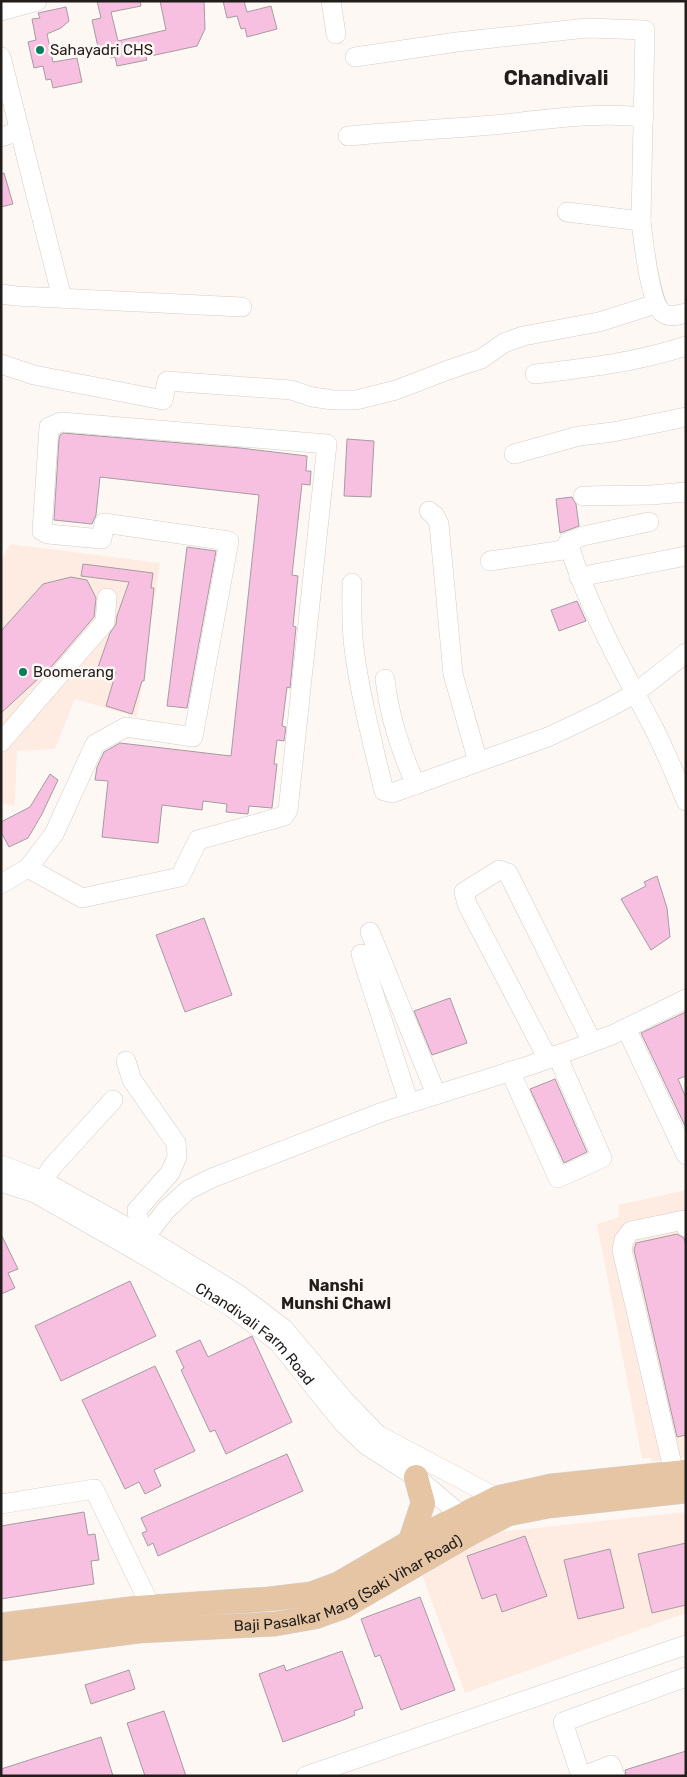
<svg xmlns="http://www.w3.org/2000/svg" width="687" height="1777" font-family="Rubik,sans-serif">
<rect width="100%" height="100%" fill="#fef8f5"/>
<!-- built -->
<g fill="#feece3">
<path d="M10 544 160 563 137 717 75 699 55 749 17 751 15 806 1 803V562Z"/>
<path d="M686 1190V1457L652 1462 651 1458H642L597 1224 619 1217 618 1205Z"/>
<path d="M686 1512V1613L465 1693 421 1572 488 1533Z"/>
</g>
<!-- building -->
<g fill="#f7bfe0" stroke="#a59ca1">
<path d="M97 1H140L141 6 111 12 118 41 166 30 160 1H204L205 29 197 46 146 57 147 60 117 66 115 57 111 58 108 45 98 47 92 20 101 18Z"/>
<path d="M223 1H244L247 12 271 6 277 29 247 37 245 28 241 29 237 16 227 18Z"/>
<path d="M66 7 69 21 61 28 47 34 53 62 77 58 82 82 53 88 51 79 46 80 43 66 34 68 28 42 36 40 32 19 40 18 38 13Z"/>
<path d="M4 173 13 204 1 207V174Z"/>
<path d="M63 433 240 448 307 456 306 471H311L310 485 302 484 292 575 298 576 293 626 296 627 290 688 287 687 282 726 286 727 284 741 277 740 274 764H277L272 808 249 806 248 814 226 812 227 804 203 801 202 810 162 805 158 843 102 837 108 781 95 780 97 767 104 752 120 743 231 756 259 495 100 477 96 515 92 524 54 520 59 439 60 435Z"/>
<path d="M347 439 374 441 371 497 344 496Z"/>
<path d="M572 497 576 504 579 526 560 533 556 499Z"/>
<path d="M187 547 216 551 187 708 167 706Z"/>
<path d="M83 564 153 573 151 588H154L144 681H142L132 714 106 706 116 672 98 667 110 633 116 624 117 616 129 582 81 576Z"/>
<path d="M71 577 87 580 96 598 94 617 52 666 1 713V631L43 584Z"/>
<path d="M577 601 586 621 559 631 551 610Z"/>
<path d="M50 774 58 780 42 814 28 838 9 847 1 832V822L30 807Z"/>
<path d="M657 876 667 908 670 937 651 950 621 899 646 886 644 882Z"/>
<path d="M204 918 232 995 185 1012 156 935Z"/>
<path d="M450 998 467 1043 432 1055 414 1011Z"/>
<path d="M686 1012V1076L678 1079 686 1098V1128L641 1033Z"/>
<path d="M555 1079 587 1152 564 1163 530 1089Z"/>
<path d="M1 1234 18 1269 8 1273 15 1288 1 1294Z"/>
<path d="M677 1234 684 1238 686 1246V1435L677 1437 634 1250 636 1243Z"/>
<path d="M130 1281 156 1336 61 1381 35 1326Z"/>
<path d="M252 1336 292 1422 226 1454 215 1430 210 1432 181 1370 184 1368 176 1351 200 1340 208 1357Z"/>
<path d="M155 1366 195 1451 154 1470 161 1486 145 1494 139 1482 125 1489 82 1400Z"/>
<path d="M287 1454 303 1491 158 1556 153 1543 148 1546 142 1533 147 1531 141 1518Z"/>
<path d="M84 1512 88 1535 95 1534 99 1560 91 1561 94 1584 1 1599V1526Z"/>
<path d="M525 1536 547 1596 502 1612 496 1594 482 1599 467 1556Z"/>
<path d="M686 1543V1605L652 1613 638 1554Z"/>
<path d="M610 1549 624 1608 578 1619 564 1560Z"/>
<path d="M420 1597 455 1690 401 1710 380 1655 375 1657 361 1619Z"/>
<path d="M342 1651 363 1708 354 1711 355 1715 346 1719 283 1742 259 1674 284 1665 286 1671Z"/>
<path d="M129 1670 135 1689 91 1704 85 1685Z"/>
<path d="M164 1711 186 1776H145L127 1723Z"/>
<path d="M101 1737 113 1776H1V1769Z"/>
<path d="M686 1751V1776H626L625 1770Z"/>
</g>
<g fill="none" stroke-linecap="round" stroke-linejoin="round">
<defs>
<g id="minor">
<path d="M331 1 336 34"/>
<path d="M1 11 37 1"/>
<path d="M1 57 62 298"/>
<path d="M355 57 457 42 587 28 645 30 641 221C643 238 650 304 663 313 670 318 678 315 686 313"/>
<path d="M348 136C399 131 451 129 503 124 550 119 596 112 644 117"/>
<path d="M1 137 20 131"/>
<path d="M567 212 641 221"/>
<path d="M1 294 16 296 242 307"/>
<path d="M1 364 34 375 163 400 167 381 291 390 312 397 333 400H356L396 390 448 370 481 359 504 343 523 336 599 322 656 304"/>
<path d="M535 374C587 368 637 362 686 346"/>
<path d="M514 454 579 436 613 432 686 417"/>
<path d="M583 496 651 495 686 492"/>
<path d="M429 511 435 516 439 524 453 674 478 762 548 737 603 711 634 694 686 653"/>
<path d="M649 522 583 536 568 542C587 605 619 663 650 721 664 747 675 774 686 801"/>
<path d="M490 561 570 549"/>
<path d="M579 577 686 556"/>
<path d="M352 583C352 605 351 627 354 648 360 696 373 744 384 791L392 793 478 762"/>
<path d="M385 679C389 715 401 752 416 785"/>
<path d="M1 742 105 622 107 598"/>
<path d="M1 884 28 868 54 834 95 744 126 727 193 737 229 541 104 523 102 539 48 534 42 531 49 427 61 422 327 444 288 810 284 816 198 840 180 877 82 898 28 868"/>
<path d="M370 932 436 1094"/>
<path d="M361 954 409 1103"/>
<path d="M626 1028 686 1155"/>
<path d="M548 1059 467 904 464 892 499 870 508 873 592 1042"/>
<path d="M126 1061 132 1080 176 1143 177 1157 170 1173 137 1210 138 1217 145 1237"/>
<path d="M510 1071 558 1178 602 1158 557 1055"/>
<path d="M1 1165 43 1181 145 1237 238 1294 283 1328 345 1401 378 1435 497 1498 502 1506"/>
<path id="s1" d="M1 1182 35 1193 135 1250 231 1307 278 1342 343 1423 366 1445 416 1477 462 1516 467 1526"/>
<path d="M37 1190 52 1167 113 1100"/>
<path d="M135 1250 166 1210 188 1190 212 1178 385 1111 531 1065 612 1035 686 999"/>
<path d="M675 1485 674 1473 622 1250 624 1240 631 1231 684 1220 686 1227"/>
<path d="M1 1504 94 1489 151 1607"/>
<path d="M306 1776 686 1645"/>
<path d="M581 1776 563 1722 686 1677"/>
<path d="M583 1776 611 1765 615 1776"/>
</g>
<g id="major">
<path d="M410 1542 423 1503 416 1477"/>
<path d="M1 1625 137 1608 269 1599 311 1594 338 1584 410 1542 497 1498 551 1486 686 1472"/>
<path id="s2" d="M1 1649 139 1631 275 1624 315 1617 343 1607 471 1533 508 1514 549 1506 686 1491"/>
</g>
</defs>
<!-- minor casing -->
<use href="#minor" stroke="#d6ccc7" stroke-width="20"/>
<!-- major casing -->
<use href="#major" stroke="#d7d6d6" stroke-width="25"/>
<!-- minor -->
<use href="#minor" stroke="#fff" stroke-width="19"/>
<!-- major -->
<use href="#major" stroke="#e5c5a4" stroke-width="24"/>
</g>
<!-- markers -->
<g fill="#097e5c" stroke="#fef8f5" stroke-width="2">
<circle cx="40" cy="50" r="5"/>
<circle cx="23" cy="672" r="5"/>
</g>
<g text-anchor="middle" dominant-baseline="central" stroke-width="5" stroke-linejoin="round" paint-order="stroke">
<!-- poi labels -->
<g font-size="15" fill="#201d1b" stroke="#fef8f5" text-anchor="start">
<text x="50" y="50">Sahayadri CHS</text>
<text x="33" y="672">Boomerang</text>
</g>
<!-- street labels -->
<g font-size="15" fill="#201d1b" stroke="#fef8f5">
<text stroke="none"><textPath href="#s1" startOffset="298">Chandivali Farm Road</textPath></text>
<text stroke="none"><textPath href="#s2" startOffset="358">Baji Pasalkar Marg (Saki Vihar Road)</textPath></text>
</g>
<!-- neighbourhood labels -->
<g font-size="16" font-weight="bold" fill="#201d1b" stroke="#fef8f5">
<text x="336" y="1285">Nanshi<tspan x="336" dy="18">Munshi Chawl</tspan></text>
</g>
<!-- district labels -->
<g font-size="20" font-weight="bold" fill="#201d1b" stroke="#fef8f5">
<text x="556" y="78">Chandivali</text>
</g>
</g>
<!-- border -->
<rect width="687" height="1777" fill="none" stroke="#201d1b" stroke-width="5"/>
</svg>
